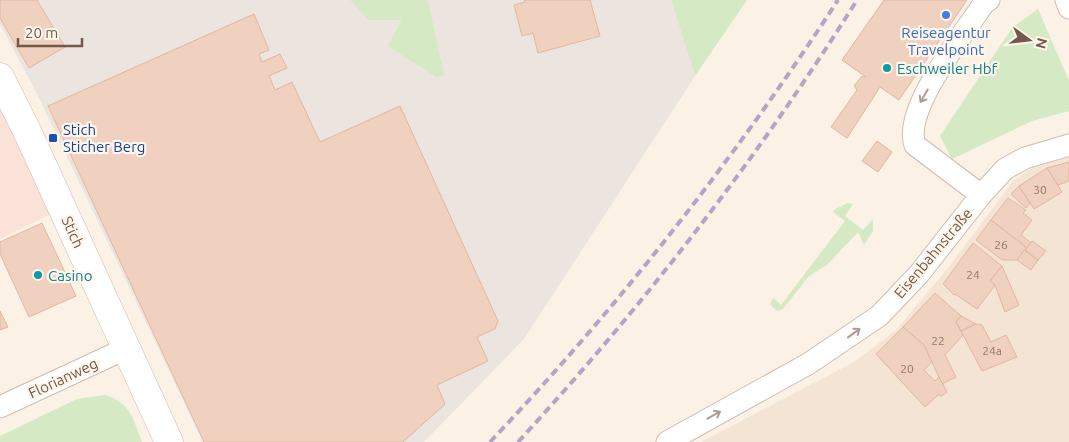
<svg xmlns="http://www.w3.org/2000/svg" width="1069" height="442" font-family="Ubuntu,sans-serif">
<rect width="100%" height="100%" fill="#fbf2e5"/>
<!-- residential -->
<path fill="#f3e4d4" d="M1069 157V442H701L854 362 896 330 948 268 1013 181 1031 169Z"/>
<!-- commercial -->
<path fill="#fbe2d9" d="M0 100 53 213 0 239Z"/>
<!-- industrial -->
<path fill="#ece5df" d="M0 0H671L695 76 524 339 424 442H203L38 96 0 24Z"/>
<!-- green -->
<g fill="#d4e9c4">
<path d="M350 0H428L444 76 436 77 388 46 402 20H368Z"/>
<path d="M671 0H747L695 76Z"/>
<path d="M1038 9 1069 81V111L1032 121 952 159 940 136 1012 28Z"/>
<path d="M848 203 853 204 845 216 863 230 873 219V231L864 245 858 232 827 265 809 276 783 309 777 311 770 304 773 298 781 305 845 221 833 212 835 209Z"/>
<path d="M104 395C130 401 133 419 142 442H0V436L77 399Z"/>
</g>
<!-- building -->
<g fill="#f0d0be" stroke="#e2b69f">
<path d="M0 0H37L65 47 29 68 0 18Z"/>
<path d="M524 0H590L600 36 538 53 533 33 522 36 514 5 525 2Z"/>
<path d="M884 0H967L899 100 880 87 847 138 831 127 857 90 854 86 862 76 866 77 842 60Z"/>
<path d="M254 14 269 50 259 54 262 62 280 54 287 68 269 76 275 90 292 82 320 142 400 106 498 321 495 329 477 337 488 361 437 385 445 404 403 442H204L48 106Z"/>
<path d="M877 141 892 152 878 172 862 161Z"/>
<path d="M1069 162V181L1058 185 1047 168Z"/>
<path d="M1047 168 1062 192 1034 209 1019 186Z"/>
<path d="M1019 186 1030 203 1026 208 1011 194Z"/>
<path d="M1008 198 1026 210 1023 213 1032 220 1021 235 1031 243 1027 248 991 220Z"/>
<path d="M991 220 1027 248 1017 260H1002L976 240Z"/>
<path d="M42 223 76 296 29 317 0 254V242Z"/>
<path d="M1032 241 1046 251 1038 260 1025 250Z"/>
<path d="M973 243 1002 266 990 281 995 285 977 309 955 294 954 295 943 284Z"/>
<path d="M1024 250 1038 260 1031 270 1017 260Z"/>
<path d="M1002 266 1019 305 1005 312 995 285 990 281Z"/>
<path d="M935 293 961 316 956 322 963 335 945 355 956 377 942 384 924 345 903 327Z"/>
<path d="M0 311 8 327 0 330Z"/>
<path d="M961 316 976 324 961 331 956 322Z"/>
<path d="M976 324 982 325 991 342 1006 335 1017 357 982 371 961 331Z"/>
<path d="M903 327 924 345 932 362 924 370 935 381 939 377 947 392 942 396 938 395 925 407 876 354Z"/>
</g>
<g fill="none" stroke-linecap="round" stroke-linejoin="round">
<defs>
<g id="street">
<path d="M1066 0 1069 8"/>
<path d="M981 195 915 145C902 110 964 34 984 3L989 0"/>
<path d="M0 407 125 349"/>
<path d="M667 442 808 364 879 316 919 274 981 195 1005 169 1025 158 1069 145"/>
</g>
<path id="secondary" d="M0 77 27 131 169 442"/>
</defs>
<!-- street casing -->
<use href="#street" stroke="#cfbcaf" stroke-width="23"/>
<!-- secondary casing -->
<use href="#secondary" stroke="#d2bbac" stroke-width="29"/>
<!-- street -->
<use href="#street" stroke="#fff" stroke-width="21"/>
<!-- secondary -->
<use href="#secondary" stroke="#fff" stroke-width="28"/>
<!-- rail -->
<g stroke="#b4a4c5" stroke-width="4" stroke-dasharray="8 5" stroke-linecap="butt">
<path d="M490 442C619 306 736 157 838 0"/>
<path d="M518 442C644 305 758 158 857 0"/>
</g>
</g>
<!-- one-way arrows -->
<defs><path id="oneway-shaft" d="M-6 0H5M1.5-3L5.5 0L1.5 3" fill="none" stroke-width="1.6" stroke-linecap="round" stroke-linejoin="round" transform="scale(1.25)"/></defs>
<g stroke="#ac9b93">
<use href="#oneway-shaft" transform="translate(924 96) rotate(120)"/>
<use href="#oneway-shaft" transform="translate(854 333) rotate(-36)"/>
<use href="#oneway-shaft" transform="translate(714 415) rotate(-29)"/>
</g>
<!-- markers -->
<circle fill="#3f7fe0" stroke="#fef6eb" stroke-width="2" cx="946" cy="15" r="5"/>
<g fill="#0f9aa8" stroke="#fef6eb" stroke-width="2">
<circle cx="887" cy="68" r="5"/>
<circle cx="38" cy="275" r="5"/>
</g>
<rect fill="#1a4fb4" stroke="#fef6eb" stroke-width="2" x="48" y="133" width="10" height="10" rx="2.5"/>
<g text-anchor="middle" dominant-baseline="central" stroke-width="4.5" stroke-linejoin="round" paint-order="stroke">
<!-- number labels -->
<g font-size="12" fill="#937668">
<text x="1040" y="189">30</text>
<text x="1001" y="244">26</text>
<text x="973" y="274">24</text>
<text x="938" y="340">22</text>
<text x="992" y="350">24a</text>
<text x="907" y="368">20</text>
</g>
<!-- shop labels -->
<g font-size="15" fill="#366cbe" stroke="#fef6eb">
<text x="946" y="32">Reiseagentur<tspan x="946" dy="17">Travelpoint</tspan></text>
</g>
<!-- culture labels -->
<g font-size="15" fill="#0d838f" stroke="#fef6eb" text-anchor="start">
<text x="897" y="68">Eschweiler Hbf</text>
<text x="48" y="275">Casino</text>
</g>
<!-- transit labels -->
<g font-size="15" fill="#164399" stroke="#fef6eb" text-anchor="start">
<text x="63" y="129">Stich<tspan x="63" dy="17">Sticher Berg</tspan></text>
</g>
<!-- street labels -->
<g font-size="15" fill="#74584b" stroke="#fef6eb">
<text transform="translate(73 232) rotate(66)">Stich</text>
<text transform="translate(933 253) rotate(-50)">Eisenbahnstraße</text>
<text transform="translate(63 378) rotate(-25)">Florianweg</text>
</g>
</g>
<!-- north arrow -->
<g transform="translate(1029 40) rotate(105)" stroke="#fef6eb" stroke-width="4" paint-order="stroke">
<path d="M0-4L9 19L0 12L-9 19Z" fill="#74584b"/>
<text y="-8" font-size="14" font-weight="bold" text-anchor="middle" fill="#74584b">N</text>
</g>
<!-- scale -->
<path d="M18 38v8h64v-8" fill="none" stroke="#74584b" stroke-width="2.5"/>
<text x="25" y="38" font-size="15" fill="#74584b" stroke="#fef6eb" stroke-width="4" paint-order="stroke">20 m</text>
</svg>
